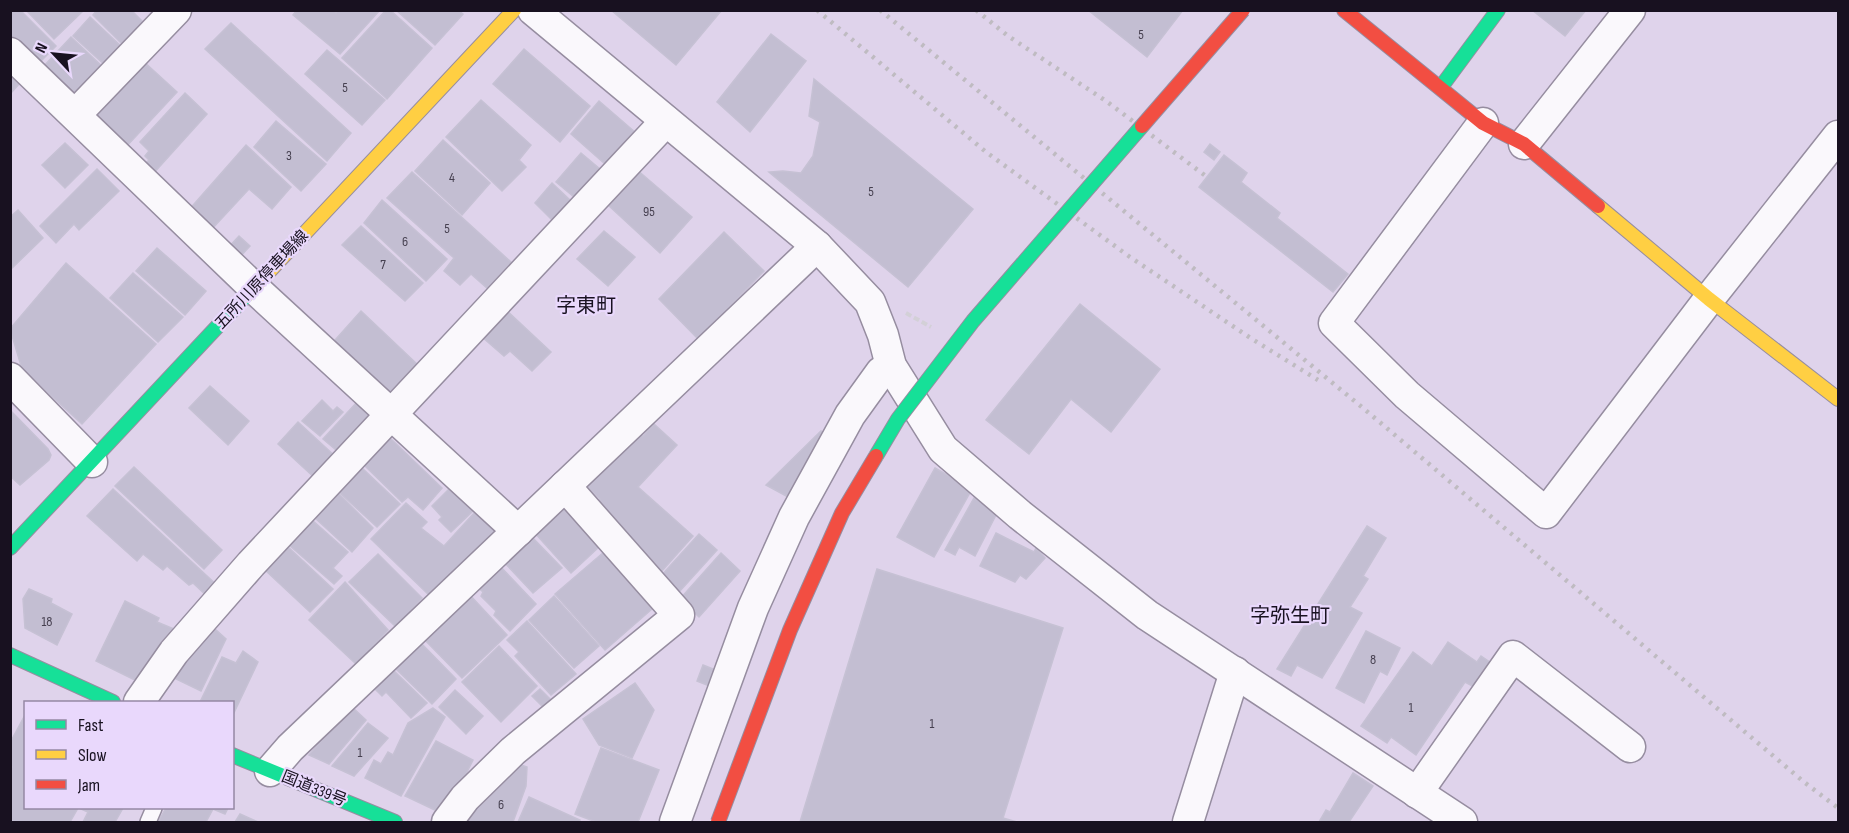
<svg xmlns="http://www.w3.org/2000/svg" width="1849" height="833" font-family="'Sofia Sans Condensed','Noto Sans JP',sans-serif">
<rect width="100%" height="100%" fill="#dfd3eb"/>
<!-- building -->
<g fill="#c3bed2" stroke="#c6c1d4" stroke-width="1.5">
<path d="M13 10H20L56 46 36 66 10 41V13Z"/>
<path d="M26 10H84L54 39Z"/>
<path d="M97 10H131L147 26 126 48 93 15Z"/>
<path d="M297 10H334L336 13 338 10H380L340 54 293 15Z"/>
<path d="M386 10H390L432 48 387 99 342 58Z"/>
<path d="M396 10H458L463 14 435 45Z"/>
<path d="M611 10H720L721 11 676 65Z"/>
<path d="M1088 10H1183L1147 57Z"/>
<path d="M1532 10H1586L1565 36Z"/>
<path d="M90 17 124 49 107 67 73 36Z"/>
<path d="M231 23 351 133 327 161 205 49Z"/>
<path d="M771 34 806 61 750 132 717 102Z"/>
<path d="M71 37 105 69 77 99 43 67Z"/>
<path d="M524 49 590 106 560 142 493 84Z"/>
<path d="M327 50 385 100 362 125 305 74Z"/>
<path d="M142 60 177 92 124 149 90 117Z"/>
<path d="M10 74 20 83 10 94Z"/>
<path d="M814 79 973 209 908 287 769 172 783 171 801 173 813 156 820 122 809 116Z"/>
<path d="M185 93 207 114 152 175 142 167 149 160 145 156 149 151 140 142Z"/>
<path d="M481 100 531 145 519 160 526 167 502 191 446 137Z"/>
<path d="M599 101 636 133 605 164 571 134Z"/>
<path d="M276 121 326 164 301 191 254 147Z"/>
<path d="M443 140 490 183 462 215 415 171Z"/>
<path d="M65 143 88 165 65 188 42 165Z"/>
<path d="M1210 144 1220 152 1214 160 1204 152Z"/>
<path d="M246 145 291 187 272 209 249 189 211 230 188 211Z"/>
<path d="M581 153 600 169 574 197 556 182Z"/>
<path d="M1224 155 1247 173 1241 182 1280 213 1277 218 1348 274 1333 292 1199 187Z"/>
<path d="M97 169 119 191 79 230 74 224 56 243 40 226Z"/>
<path d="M636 169 692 217 660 253 608 205Z"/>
<path d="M412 172 512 263 488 289 471 274 460 285 444 271 454 258 387 198Z"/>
<path d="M552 183 570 200 552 220 535 203Z"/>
<path d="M382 200 447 259 426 281 364 223Z"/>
<path d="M18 210 43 238 10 270V217Z"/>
<path d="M361 226 423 283 405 301 342 245Z"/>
<path d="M604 231 635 257 608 286 577 259Z"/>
<path d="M724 232 764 271 698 339 659 299Z"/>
<path d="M239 236 250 246 237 260 226 250Z"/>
<path d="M157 248 206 291 185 315 136 271Z"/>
<path d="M66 263 156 344 82 424 22 369 10 329Z"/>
<path d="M133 273 183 317 158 342 110 298Z"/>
<path d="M1080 304 1160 369 1111 432 1071 399 1029 454 986 420Z"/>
<path d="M506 310 551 352 532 371 510 351 504 356 482 337Z"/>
<path d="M361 311 418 365 386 402 328 348Z"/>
<path d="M210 386 249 421 228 445 189 408Z"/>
<path d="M322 400 333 411 337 407 343 412 320 436 302 421Z"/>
<path d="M358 401 375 417 342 455 323 439Z"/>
<path d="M10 410 48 449 51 455 49 460 20 485 10 476Z"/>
<path d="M298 422 337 458 317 480 278 444Z"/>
<path d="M654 424 677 445 638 487 693 536 662 571 614 527 596 505 600 499 586 486 638 433 643 436Z"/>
<path d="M821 431 827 434 788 497 766 485Z"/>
<path d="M390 438 442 488 423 510 408 497 402 502 364 465Z"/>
<path d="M134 467 222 550 204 569 115 486Z"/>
<path d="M362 468 400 504 377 527 339 492Z"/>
<path d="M935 468 972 489 934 557 897 537Z"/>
<path d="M450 488 473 511 451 532 439 520 442 517 432 506Z"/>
<path d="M113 489 220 588 210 599 193 583 189 585 167 566 163 570 143 554 137 561 87 516Z"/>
<path d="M338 493 373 528 352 552 314 517Z"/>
<path d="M974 498 998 511 975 556 959 547 955 555 945 550Z"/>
<path d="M406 503 427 522 421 528 444 546 475 512 497 531 430 596 371 539Z"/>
<path d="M562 506 600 546 571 573 534 532Z"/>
<path d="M312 520 348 552 333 568 342 576 334 584 289 545Z"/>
<path d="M1367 526 1386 538 1363 576 1368 579 1350 607 1362 613 1322 678 1297 665 1291 676 1277 669Z"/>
<path d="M996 533 1034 552 1036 548 1045 558 1026 579 1020 575 1015 582 980 566Z"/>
<path d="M699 534 717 550 679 592 660 577Z"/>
<path d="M531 536 562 568 533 593 503 561Z"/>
<path d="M287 546 333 589 310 612 265 570Z"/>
<path d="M604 552 652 609 605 650 555 594Z"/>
<path d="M721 553 740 571 699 617 680 599Z"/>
<path d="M378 554 422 598 396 627 349 582Z"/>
<path d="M497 563 536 604 510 631 494 615 496 611 481 596 483 592 475 585Z"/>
<path d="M877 569 1063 628 1003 818 1017 822H800Z"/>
<path d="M345 582 388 630 356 664 309 620Z"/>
<path d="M29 589 52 599 51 603 72 614 57 645 25 628 23 599Z"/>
<path d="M468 593 507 635 462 678 422 637Z"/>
<path d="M554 596 599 646 574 668 529 620Z"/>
<path d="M125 601 159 618 157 622 179 631 143 684 96 661Z"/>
<path d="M527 621 576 674 551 695 515 656 519 652 507 640Z"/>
<path d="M215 629 226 639 201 691 174 678 188 653Z"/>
<path d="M1366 631 1400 648 1387 675 1380 671 1364 703 1336 688Z"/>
<path d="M419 641 456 679 432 704 393 666Z"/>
<path d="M1448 642 1477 662 1481 656 1494 665 1478 689 1465 682 1416 755 1391 737 1387 743 1361 726 1413 652 1432 666Z"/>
<path d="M499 646 537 686 501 722 462 682Z"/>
<path d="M243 651 258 662 232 717V702H200L222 657 236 663Z"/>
<path d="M703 665 718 671 712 687 697 681Z"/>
<path d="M391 668 427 703 411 718 386 692 382 696 372 686Z"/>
<path d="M635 683 654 710 632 758 599 745 583 719Z"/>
<path d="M540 689 554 703 546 710 532 696Z"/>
<path d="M455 690 483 716 466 734 439 707Z"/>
<path d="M352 707 366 720 329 764 309 755Z"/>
<path d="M433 708 445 717 401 796 365 778 374 760 381 764 388 752 393 755 408 723Z"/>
<path d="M26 713V808H78L70 822H15L10 820V771L12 767H10V743Z"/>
<path d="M368 723 388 738 354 776 332 766Z"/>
<path d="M436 741 473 760 462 782 448 799 435 810 405 796Z"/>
<path d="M601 748 659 770 638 822H596L575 814Z"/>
<path d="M521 765 527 767 526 786 513 822H464Z"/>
<path d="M1353 773 1373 786 1349 822H1319L1326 810 1330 812Z"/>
<path d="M529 797 580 820 579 822H518Z"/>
<path d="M82 808H123L115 822H83L88 812 81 809Z"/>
<path d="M166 808H228L225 814 213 809 206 822H158Z"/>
<path d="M240 814 258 822H235Z"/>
</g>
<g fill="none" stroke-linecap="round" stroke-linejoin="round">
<defs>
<path id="lane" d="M148 822 154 808"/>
<g id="street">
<path d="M533 10 817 246 870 302 883 335 891 366 943 449 1020 515 1147 615 1462 822"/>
<path d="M10 53 254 288 518 531"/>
<path d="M75 115 176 10"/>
<path d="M1483 123 1334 323 1407 395 1546 513 1709 299 1838 136"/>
<path d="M1524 144 1630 10"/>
<path d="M10 378 92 462"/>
<path d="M139 702 174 652 251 564 666 121"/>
<path d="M270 771 290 748 817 246"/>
<path d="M1417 793 1513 656 1630 747"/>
<path d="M447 822 465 798 513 751 679 615 565 486"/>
<path d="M675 822 753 608 794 517 850 415 881 372 891 366"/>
<path d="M1188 822 1235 672"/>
</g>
<g id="fast">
<path d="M1441 87 1498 10"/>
<path d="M10 548 246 296"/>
<path d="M10 655 113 702"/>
<path d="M232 755 395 822"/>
</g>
<g id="slow">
<path d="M1598 206 1709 299 1838 399"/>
<path d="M246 296 514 10"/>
</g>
<path id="jam" d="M1344 10 1483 123 1524 144 1598 206"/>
</defs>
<!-- lane casing -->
<use href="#lane" stroke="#968da0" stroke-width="18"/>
<!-- street casing -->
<use href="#street" stroke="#968da0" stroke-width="33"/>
<!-- fast casing -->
<use href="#fast" stroke="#968da0" stroke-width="16"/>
<!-- slow casing -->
<use href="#slow" stroke="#968da0" stroke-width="16"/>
<!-- jam casing -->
<use href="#jam" stroke="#968da0" stroke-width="16"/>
<!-- path -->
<path stroke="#d3d0d7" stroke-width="4" stroke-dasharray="6 3" stroke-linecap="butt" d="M906 313 931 327"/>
<!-- lane -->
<use href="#lane" stroke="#faf8fc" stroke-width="15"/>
<!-- street -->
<use href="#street" stroke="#faf8fc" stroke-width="30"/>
<!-- fast -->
<use href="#fast" stroke="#16e098" stroke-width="14"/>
<!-- slow -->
<use href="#slow" stroke="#ffcf43" stroke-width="14"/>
<!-- jam -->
<use href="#jam" stroke="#f24e42" stroke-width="14"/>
<!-- rail -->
<g stroke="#bfbbc1" stroke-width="4.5" stroke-dasharray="3 6" stroke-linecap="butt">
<path d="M817 10 986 152 1130 257 1252 339 1318 380"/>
<path d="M880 10 1363 408 1804 782 1838 808"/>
<path d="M976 10 1008 36 1106 101 1207 177"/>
</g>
<defs>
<path id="fast-bridge" d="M876 456 898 419 973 321 1142 126"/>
<g id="jam-bridge">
<path d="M1142 126 1243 10"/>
<path d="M718 822 790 630 842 513 876 456"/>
</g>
</defs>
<!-- fast-bridge casing -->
<use href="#fast-bridge" stroke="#968da0" stroke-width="16" stroke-linecap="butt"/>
<!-- jam-bridge casing -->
<use href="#jam-bridge" stroke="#968da0" stroke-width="16" stroke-linecap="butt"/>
<!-- fast-bridge -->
<use href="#fast-bridge" stroke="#16e098" stroke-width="14"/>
<!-- jam-bridge -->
<use href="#jam-bridge" stroke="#f24e42" stroke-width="14"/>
</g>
<g text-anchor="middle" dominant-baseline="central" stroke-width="4.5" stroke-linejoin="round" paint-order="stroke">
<!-- number labels -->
<g font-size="14" fill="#464050">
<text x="1141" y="34">5</text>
<text x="345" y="87">5</text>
<text x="289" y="155">3</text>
<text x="452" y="177">4</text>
<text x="871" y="191">5</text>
<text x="649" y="211">95</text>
<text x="447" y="228">5</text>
<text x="405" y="241">6</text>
<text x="383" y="264">7</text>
<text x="47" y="621">18</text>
<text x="1373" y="659">8</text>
<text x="1411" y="707">1</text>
<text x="932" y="723">1</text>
<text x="360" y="752">1</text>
<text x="501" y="804">6</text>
</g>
<!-- street labels -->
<g font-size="16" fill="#181120" stroke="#e9d8fc">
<text transform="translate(262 280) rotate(-47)">五所川原停車場線</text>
<text transform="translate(314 789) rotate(22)">国道339号</text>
</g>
<!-- quarter labels -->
<g font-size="20" fill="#181120" stroke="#e9d8fc">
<text x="586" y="306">字東町</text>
<text x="1290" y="616">字弥生町</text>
</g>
</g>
<!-- border -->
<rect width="1849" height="833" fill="none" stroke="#181120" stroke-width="24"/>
<!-- legend -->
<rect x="24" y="701" width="210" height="108" fill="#e9d8fc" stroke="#9588a4" stroke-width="1.5"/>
<rect x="36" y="720" width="30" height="9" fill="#16e098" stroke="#9588a4" stroke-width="1.5"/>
<text x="78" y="731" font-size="18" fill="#181120">Fast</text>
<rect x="36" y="750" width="30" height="9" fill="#ffcf43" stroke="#9588a4" stroke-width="1.5"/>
<text x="78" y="761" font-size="18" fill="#181120">Slow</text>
<rect x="36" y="780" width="30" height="9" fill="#f24e42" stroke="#9588a4" stroke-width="1.5"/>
<text x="78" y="791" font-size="18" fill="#181120">Jam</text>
<!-- north arrow -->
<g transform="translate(54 54) rotate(296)" stroke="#e9d8fc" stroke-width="4.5" paint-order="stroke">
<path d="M0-4.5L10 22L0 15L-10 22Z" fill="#181120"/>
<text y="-9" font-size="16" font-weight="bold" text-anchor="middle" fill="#181120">N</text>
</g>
</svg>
